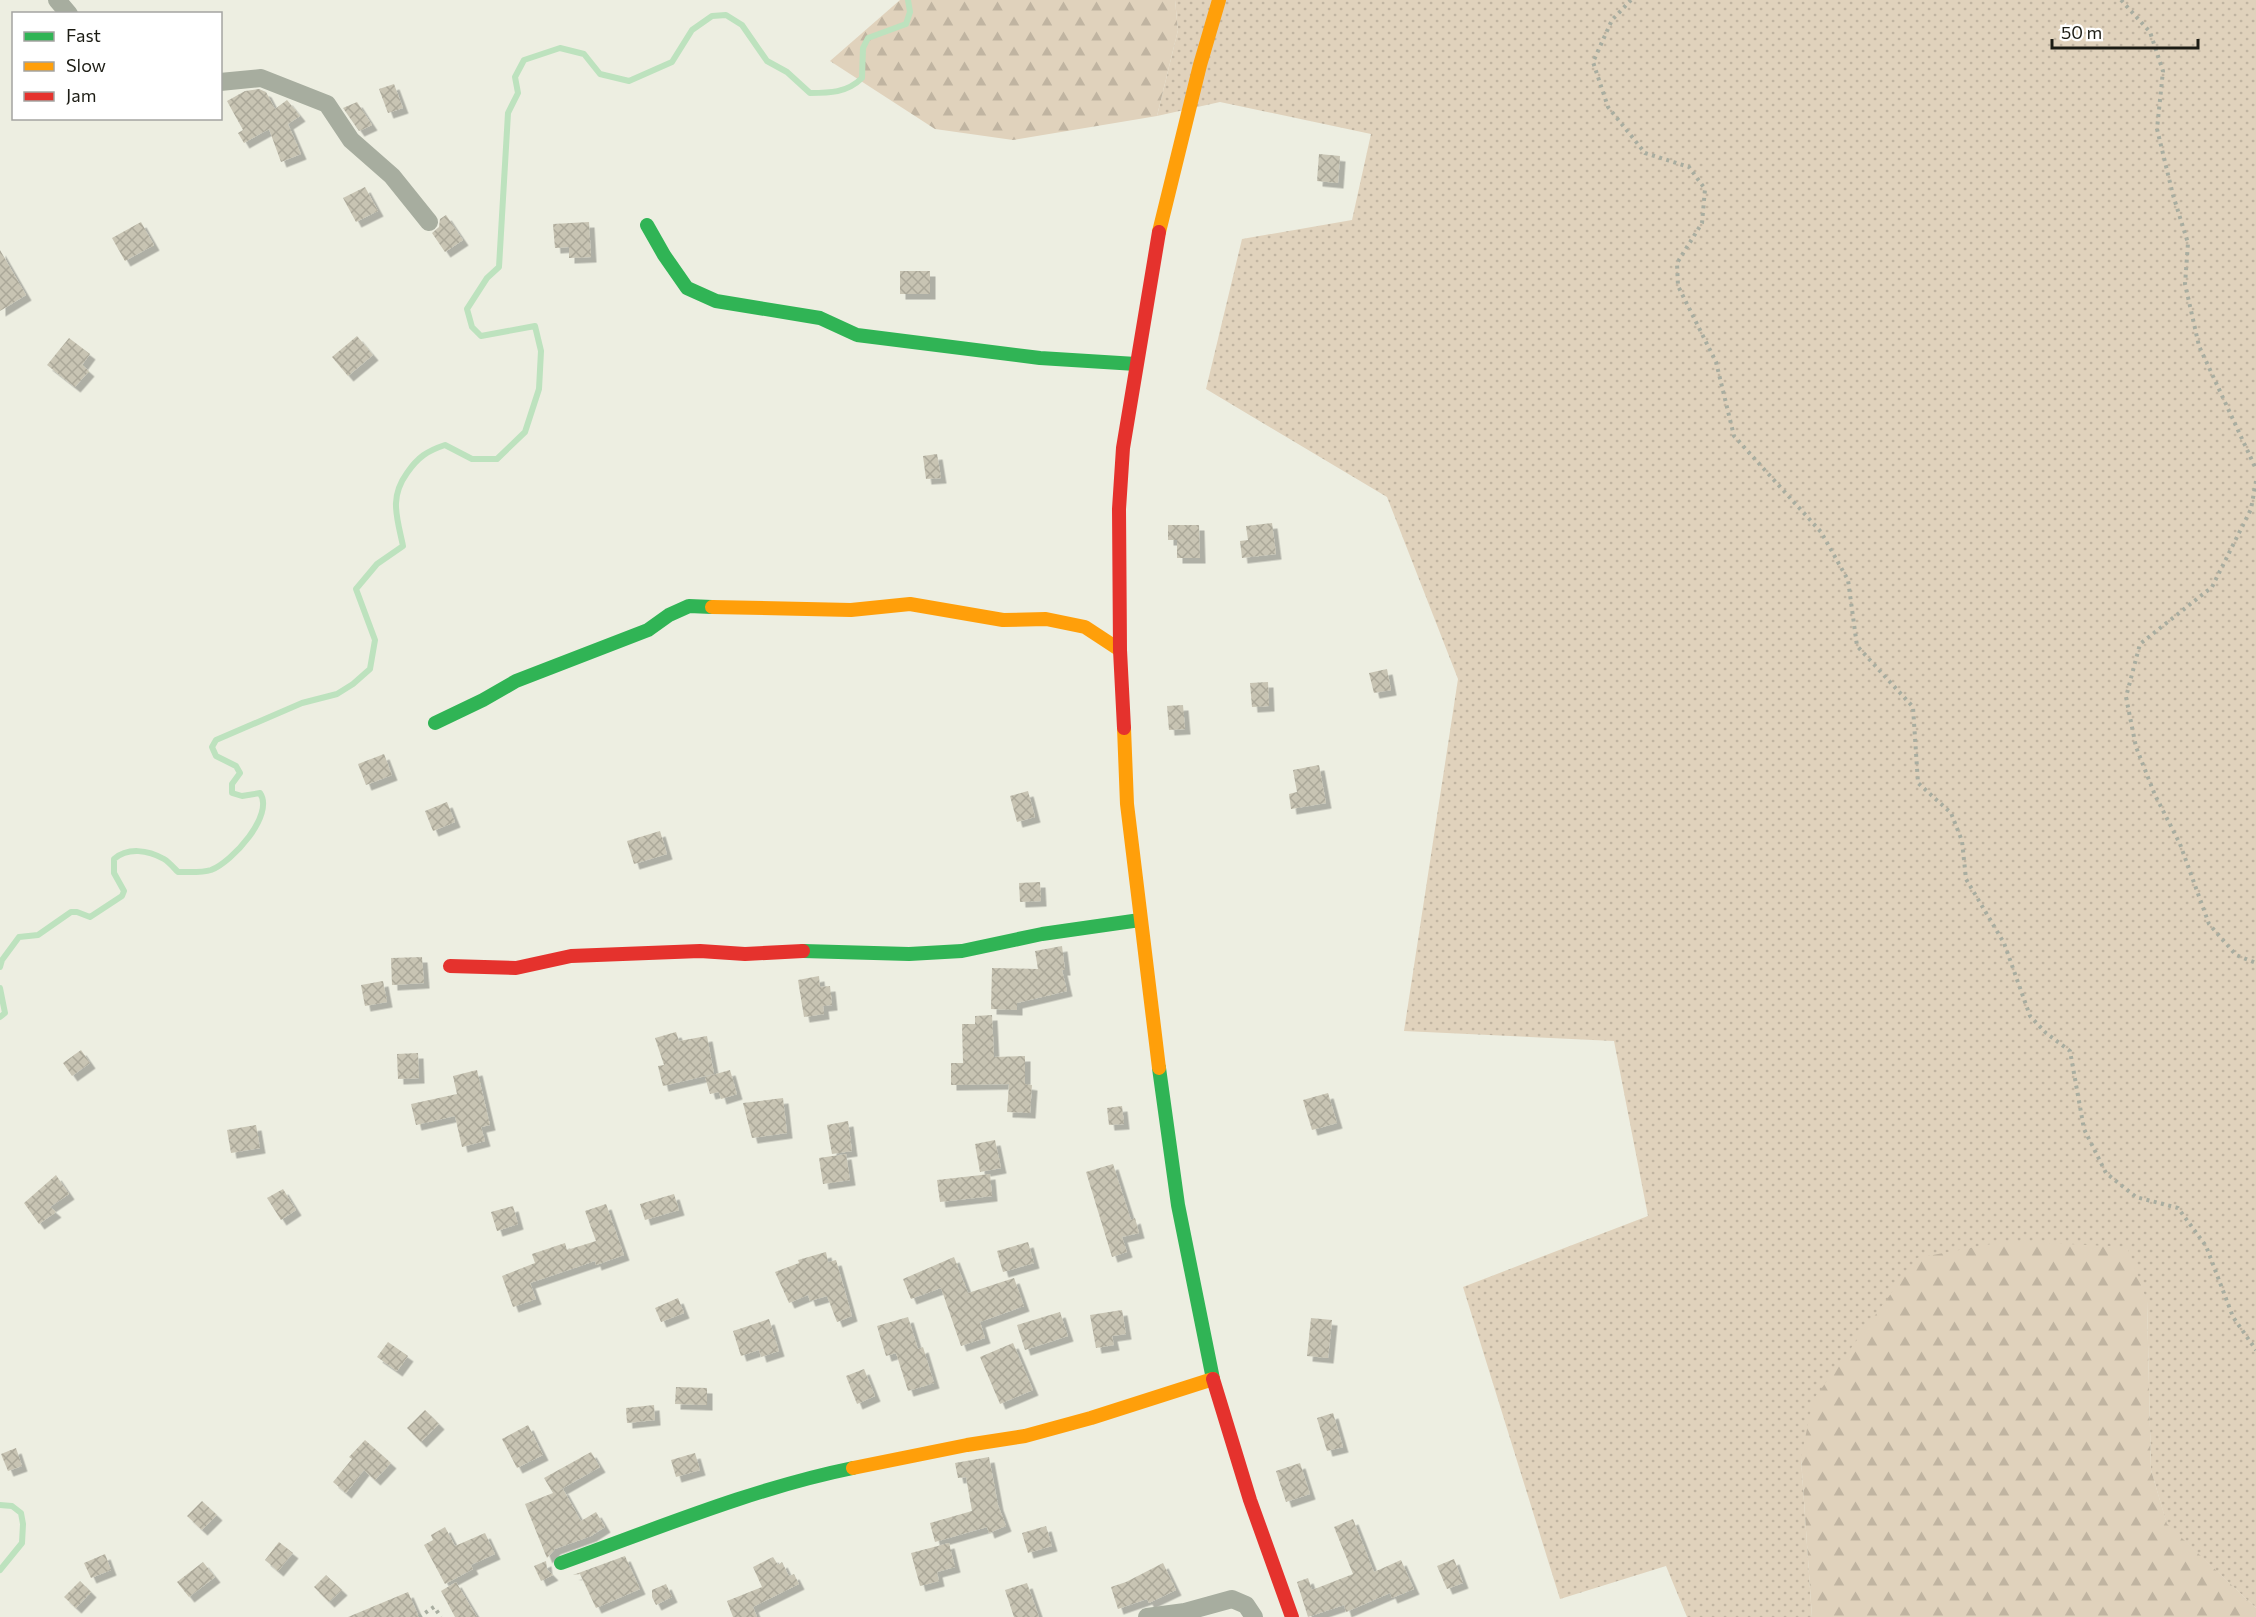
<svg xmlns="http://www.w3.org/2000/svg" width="2256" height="1617" font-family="Commissioner,sans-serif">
<defs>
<pattern id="grass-dots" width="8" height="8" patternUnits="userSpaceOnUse" patternTransform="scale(1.5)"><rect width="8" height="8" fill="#e0d2bc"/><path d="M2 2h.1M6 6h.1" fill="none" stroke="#c0b4a1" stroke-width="1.8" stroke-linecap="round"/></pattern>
<pattern id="forest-firs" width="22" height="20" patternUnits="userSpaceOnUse" patternTransform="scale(1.5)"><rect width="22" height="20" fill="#e0d2bc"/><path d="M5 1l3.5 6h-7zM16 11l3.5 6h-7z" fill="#c0b4a1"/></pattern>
<pattern id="building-cross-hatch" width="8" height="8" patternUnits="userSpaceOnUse" patternTransform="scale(1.5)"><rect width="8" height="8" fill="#c8c4b3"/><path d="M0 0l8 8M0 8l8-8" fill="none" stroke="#aba899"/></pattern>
<filter id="shadow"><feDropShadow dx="5.5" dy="5.5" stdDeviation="0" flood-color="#0004"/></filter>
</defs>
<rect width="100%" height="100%" fill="#edeee1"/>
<!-- grass -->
<path fill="url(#grass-dots)" d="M1175 0H2256V1608L2167 1525 2151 1470 2147 1301 1801 1458 1812 1617H1687L1666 1566 1560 1599 1463 1287 1648 1216 1614 1041 1404 1031 1458 679 1387 497 1206 389 1242 239 1352 220 1371 134 1220 102 1157 116 1178 30Z"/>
<!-- forest -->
<g fill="url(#forest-firs)">
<path d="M900 0H1175L1178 30 1157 116 1013 140 935 129 830 61Z"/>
<path d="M2007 1241 2127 1247 2147 1301 2151 1470 2167 1524 2256 1608V1617H1812L1801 1458 1813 1400 1917 1258Z"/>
</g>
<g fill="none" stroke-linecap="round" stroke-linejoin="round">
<!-- stream -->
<g stroke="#bde2be" stroke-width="6">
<path d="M0 967 2 960 19 937 38 935 71 912H77L90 917 122 896 124 891 114 873V859C128 847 148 850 164 859 169 862 174 868 178 872 188 872 202 873 211 870 232 862 275 815 260 793L242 796 232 793V784L240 773 236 766 216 756 212 747 216 740 302 703 337 694 353 684 370 669 375 640 356 589 377 564 403 546C397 517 389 498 407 473 418 457 427 451 445 445L472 459H497L525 432 539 389 541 351 535 326 481 336 472 327 467 309 487 278 499 267 508 113 518 93 515 77 524 60 560 48 584 54 600 74 629 81 672 62 692 30 712 16 726 15 742 25 767 61 787 72 810 93C829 93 847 93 862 78L863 48 868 38 906 24 910 12 908 0"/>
<path d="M0 988 5 1013 0 1017"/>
<path d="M0 1505 12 1506 21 1513 23 1524 22 1543 0 1570"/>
</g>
</g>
<!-- building -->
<g fill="url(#building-cross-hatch)" filter="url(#shadow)">
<path d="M394 84 403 108 388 113 379 89Z"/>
<path d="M259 89 266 92 275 109 287 100 300 116 288 124 301 154 281 162 269 129 244 143 238 133 243 130 227 101 245 91Z"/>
<path d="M357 102 372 125 359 131 343 108Z"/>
<path d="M1319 154 1340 156 1338 183 1317 181Z"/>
<path d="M365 187 378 211 356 222 343 198Z"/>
<path d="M446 215 463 240 445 252 432 233 439 227 440 219Z"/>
<path d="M141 222 154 245 125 261 112 238Z"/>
<path d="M589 222 591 257 569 258V247L555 248 553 224Z"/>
<path d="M0 250 26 295 0 311Z"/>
<rect x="900" y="271" width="30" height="23"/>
<path d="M357 336 373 355 348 376 332 357Z"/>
<path d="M69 338 90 354 82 365 89 371 75 387 47 365Z"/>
<path d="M937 454 941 478 926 479 923 456Z"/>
<path d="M1272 523 1276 554 1242 558 1240 541 1248 540 1246 526Z"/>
<path d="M1168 525H1199L1200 558H1177V540H1168Z"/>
<path d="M1387 669 1391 690 1374 693 1369 673Z"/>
<path d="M1268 682 1269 706 1252 707 1250 683Z"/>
<path d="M1183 705 1185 729 1169 730 1167 706Z"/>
<path d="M384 754 392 775 366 785 358 764Z"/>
<path d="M1319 765 1326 803 1291 809 1289 794 1297 792 1293 770Z"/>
<path d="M1028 791 1035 817 1017 822 1010 796Z"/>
<path d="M447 802 455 822 433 831 425 811Z"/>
<path d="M660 831 667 854 634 864 627 841Z"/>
<path d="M1040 882 1041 901 1020 902 1019 883Z"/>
<path d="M1062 946 1065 970H1062L1067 991 1017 1003V1010L991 1009 992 968 1038 969 1035 951Z"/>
<path d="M422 957 424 983 392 985 391 958Z"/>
<path d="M819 976 820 987 830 986 832 1005 823 1006 824 1014 804 1017 798 980Z"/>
<path d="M383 981 387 1002 365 1006 361 985Z"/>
<path d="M992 1015 994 1057 1025 1056V1084L1032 1085 1030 1113 1007 1112 1009 1084 951 1085V1063H963L962 1024H975V1016Z"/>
<path d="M676 1032 679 1041 707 1036 714 1074 663 1086 658 1066 664 1065 655 1038Z"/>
<path d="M81 1050 90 1063 72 1076 63 1063Z"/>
<path d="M418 1053 419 1078 398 1079 397 1054Z"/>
<path d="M477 1070 490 1125 481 1127 485 1141 462 1147 455 1116 416 1125 411 1104 457 1094 453 1076Z"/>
<path d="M730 1070 737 1094 721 1099 719 1092 710 1094 705 1077Z"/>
<path d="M1328 1093 1337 1123 1312 1130 1303 1100Z"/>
<path d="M783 1098 787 1133 752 1138 743 1103Z"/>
<path d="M1122 1106 1124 1124 1109 1125 1107 1108Z"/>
<path d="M848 1121 852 1151 832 1154 827 1125Z"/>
<path d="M256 1125 260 1148 231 1153 227 1130Z"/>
<path d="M995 1140 1001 1168 980 1172 975 1144Z"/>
<path d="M846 1154 850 1180 823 1184 819 1158Z"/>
<path d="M1113 1164 1131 1220 1135 1218 1139 1233 1122 1237 1127 1252 1112 1257 1086 1172Z"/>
<path d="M990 1174 992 1196 940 1202 937 1180Z"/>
<path d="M56 1175 69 1194 50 1207 56 1212 39 1224 24 1203Z"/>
<path d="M283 1189 296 1210 281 1220 267 1198Z"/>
<path d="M674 1194 679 1210 645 1220 640 1204Z"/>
<path d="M606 1204 624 1255 596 1265 595 1261 530 1283 536 1299 513 1307 502 1276 535 1263 532 1254 565 1243 567 1250 596 1241 585 1211Z"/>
<path d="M513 1206 518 1224 497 1231 491 1212Z"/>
<path d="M1028 1242 1034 1263 1003 1272 997 1251Z"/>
<path d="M826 1252 828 1262 836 1260 852 1316 837 1322 827 1296 810 1301 808 1295 789 1303 775 1272 799 1263 798 1260Z"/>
<path d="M954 1257 968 1293 1014 1278 1024 1306 980 1322 985 1338 961 1346 941 1288 911 1299 903 1279Z"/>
<path d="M678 1298 684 1313 661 1322 655 1308Z"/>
<path d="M1122 1310 1126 1334 1112 1336 1114 1345 1096 1348 1090 1315Z"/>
<path d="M1060 1312 1068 1336 1025 1350 1017 1325Z"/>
<path d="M908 1317 918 1349 923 1347 934 1383 908 1391 896 1353 886 1356 877 1326Z"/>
<path d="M1311 1318 1332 1320 1328 1358 1307 1356Z"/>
<path d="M769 1319 779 1351 761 1357 759 1350 741 1356 733 1331Z"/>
<path d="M388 1342 408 1356 397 1371 377 1357Z"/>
<path d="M1013 1343 1033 1390 1000 1404 980 1357Z"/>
<path d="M864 1369 875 1396 857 1404 846 1376Z"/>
<path d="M676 1387 707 1388V1405L675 1404Z"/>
<path d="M654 1405 655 1420 627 1423 626 1408Z"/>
<path d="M425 1410 439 1424 421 1442 407 1428Z"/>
<path d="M1333 1413 1343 1447 1327 1451 1317 1418Z"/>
<path d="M528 1425 543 1455 517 1468 502 1439Z"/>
<path d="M365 1440 391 1463 375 1480 364 1470 346 1493 333 1482 352 1459 349 1457Z"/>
<path d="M16 1448 22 1466 8 1471 1 1454Z"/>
<path d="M591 1452 600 1467 558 1491 563 1489 581 1521 596 1512 605 1527 591 1536 555 1549 547 1558 525 1504 553 1493 544 1478Z"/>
<path d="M695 1453 700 1470 676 1477 671 1460Z"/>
<path d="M989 1457 998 1505 1006 1526 989 1533 987 1527 935 1542 930 1523 972 1511 966 1477 958 1478 955 1463Z"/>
<path d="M1300 1463 1310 1494 1286 1502 1276 1471Z"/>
<path d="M202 1501 217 1515 202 1530 187 1516Z"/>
<path d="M1353 1519 1374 1572 1401 1560 1414 1589 1392 1598 1390 1593 1346 1612 1344 1605 1308 1617 1297 1582 1308 1578 1312 1590 1353 1574 1334 1527Z"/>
<path d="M1046 1526 1052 1546 1028 1553 1022 1533Z"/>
<path d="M445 1527 455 1546 485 1533 495 1554 471 1565 473 1569 445 1584 424 1545 433 1540 431 1535Z"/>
<path d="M279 1542 293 1553 278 1571 265 1560Z"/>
<path d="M949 1543 955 1567 937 1572 939 1581 920 1586 911 1553Z"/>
<path d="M105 1554 111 1570 91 1578 84 1563Z"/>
<path d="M625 1556 640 1589 596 1608 580 1574 573 1575Z"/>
<path d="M773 1557 778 1565 782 1562 789 1576 794 1574 799 1584 753 1607 757 1617H733L727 1601 762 1587 753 1567Z"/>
<path d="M1454 1559 1463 1583 1447 1589 1437 1566Z"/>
<path d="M546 1561 547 1569 553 1575 541 1581 534 1566Z"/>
<path d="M203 1562 215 1577 189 1597 177 1582Z"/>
<path d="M1163 1563 1176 1590 1149 1603 1147 1599 1118 1609 1111 1587 1126 1582Z"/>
<path d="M326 1575 342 1590 329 1602 314 1587Z"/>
<path d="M80 1581 91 1592 76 1608 64 1597Z"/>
<path d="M456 1582 477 1617H455L441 1591Z"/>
<path d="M1027 1583 1039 1617H1014L1005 1590Z"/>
<path d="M666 1584 672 1597 656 1605 652 1597V1590Z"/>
<path d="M408 1592 419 1617H348Z"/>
</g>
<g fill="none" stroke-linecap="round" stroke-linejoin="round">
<!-- path -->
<g stroke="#a8ada0" stroke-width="4" stroke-dasharray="3 4.5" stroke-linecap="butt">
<path d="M1631 0 1612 20 1593 62 1608 107 1645 153 1689 167 1705 189 1702 223 1677 263 1678 286 1716 362 1734 436 1821 532 1848 580 1857 646 1913 707 1918 783 1951 813 1962 841 1966 879 2004 943 2030 1016 2046 1033 2070 1051 2084 1129 2106 1173 2136 1197 2178 1208 2206 1246 2233 1317 2256 1350"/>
<path d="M2121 0 2150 32 2163 71 2157 129 2173 195 2188 243 2185 284 2199 346 2256 469"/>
<path d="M2256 481 2251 509 2212 587 2140 644 2126 697 2136 747 2155 795 2180 844 2209 924 2236 955 2256 963"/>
<path d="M419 1617 434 1607 441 1617"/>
</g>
<!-- street -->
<g stroke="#a7ad9f" stroke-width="18">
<path d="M57 0 69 14"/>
<path d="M220 82 261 78 327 104 351 140 392 176 429 222"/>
<path d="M1147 1617 1185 1612 1232 1599 1246 1605 1254 1617"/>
</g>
<!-- fast -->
<g stroke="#30b455" stroke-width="14">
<path d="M647 225 664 255 687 288 716 301 820 318 857 335 1040 358 1136 364"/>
<path d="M435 723 483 700 516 681 648 630 669 615 689 606 712 607"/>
<path d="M803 951 909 954 962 951 1042 934 1140 920"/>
<path d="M1159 1068 1178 1205 1213 1379"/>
<path d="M561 1563C656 1529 754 1488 853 1468"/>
</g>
<!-- slow -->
<g stroke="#ff9f0a" stroke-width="14">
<path d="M1159 232 1200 65 1219 0"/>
<path d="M712 607 851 610 910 604 1003 620 1046 619 1085 627 1120 650"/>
<path d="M1124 728 1127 804 1159 1068"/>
<path d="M853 1468 967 1445 1025 1436 1091 1418 1213 1379"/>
</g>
<!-- jam -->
<g stroke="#e5322d" stroke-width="14">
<path d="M1124 728 1120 650 1119 509 1123 448 1159 232"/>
<path d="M450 966 516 968 571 956 700 951 745 954 803 951"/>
<path d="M1213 1379 1250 1500 1292 1617"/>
</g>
</g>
<!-- legend -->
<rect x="12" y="12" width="210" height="108" fill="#ffffff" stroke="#a4a4a1" stroke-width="1.5"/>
<rect x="24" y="32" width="30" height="9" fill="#30b455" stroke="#a4a4a1" stroke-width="1.5"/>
<text x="66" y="42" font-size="18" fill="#1c1c14">Fast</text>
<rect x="24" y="62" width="30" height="9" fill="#ff9f0a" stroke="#a4a4a1" stroke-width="1.5"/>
<text x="66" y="72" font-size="18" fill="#1c1c14">Slow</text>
<rect x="24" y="92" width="30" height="9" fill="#e5322d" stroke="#a4a4a1" stroke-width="1.5"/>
<text x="66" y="102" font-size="18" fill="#1c1c14">Jam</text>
<!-- scale -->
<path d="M2052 39v9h146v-9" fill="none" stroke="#1c1c14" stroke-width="3"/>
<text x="2061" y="39" font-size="18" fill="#1c1c14" stroke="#ffffff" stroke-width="4.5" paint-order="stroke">50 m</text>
</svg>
